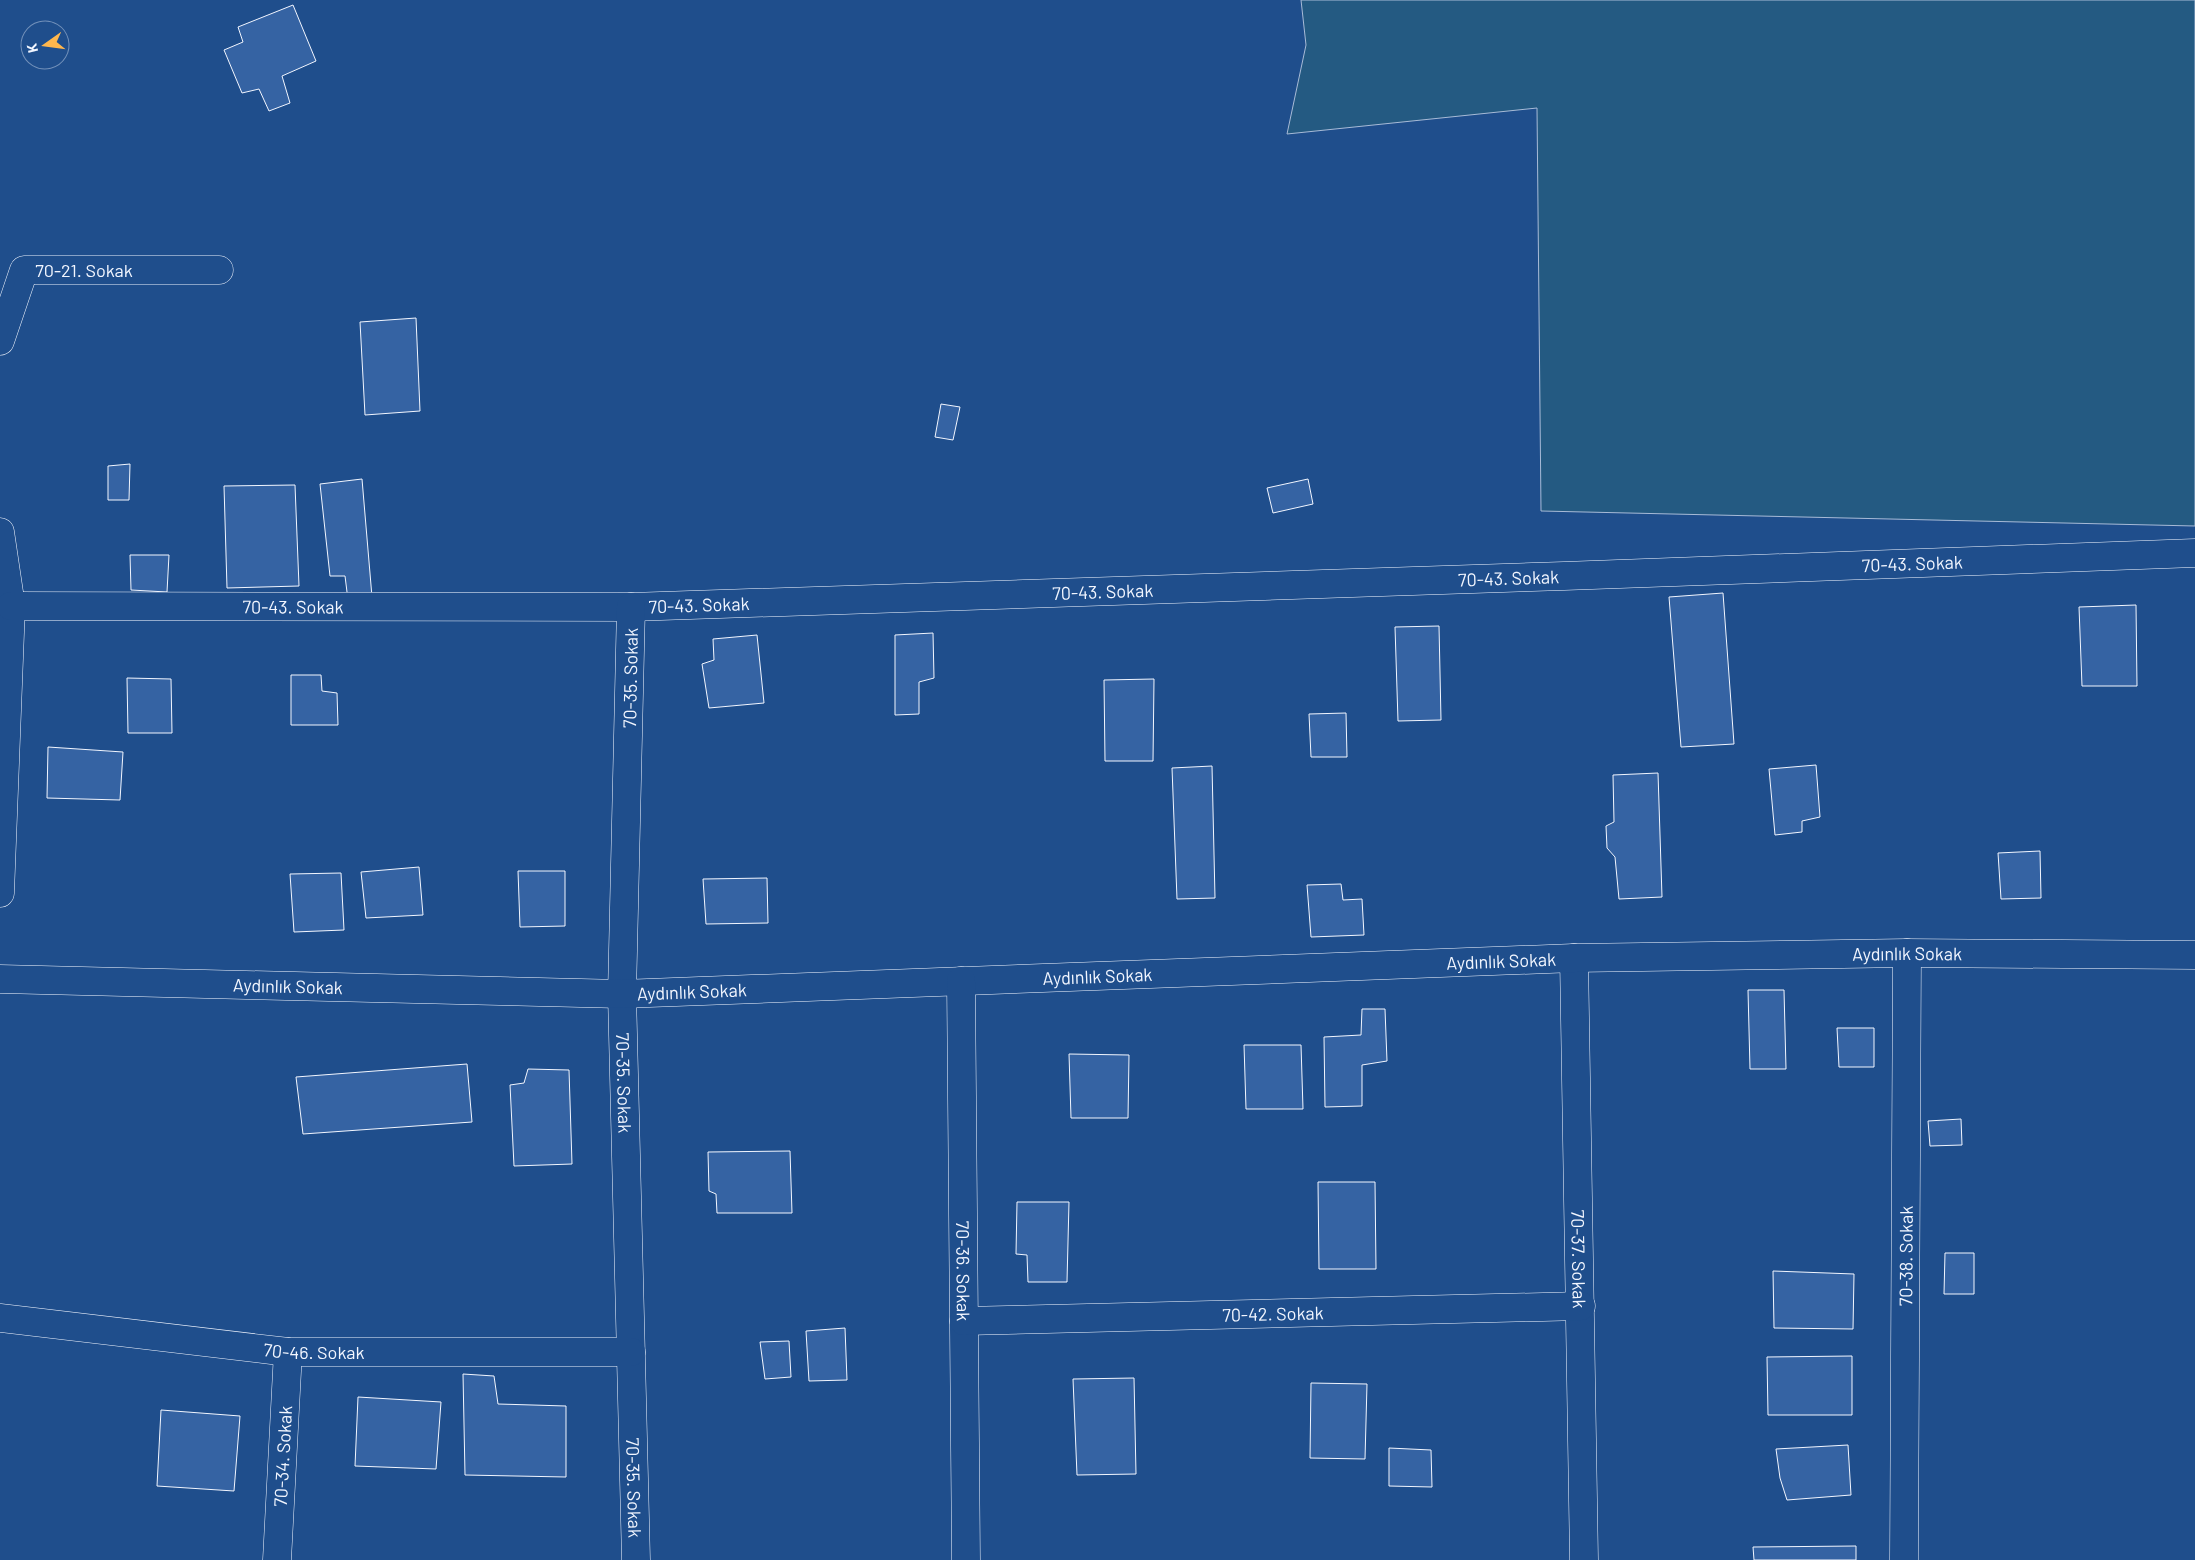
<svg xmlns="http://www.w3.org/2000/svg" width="2195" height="1560" font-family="Barlow,sans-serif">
<rect width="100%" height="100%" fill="#1f4e8c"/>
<!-- green -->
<path fill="#245a82" stroke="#a8bbd7" d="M1301 0H2195V526L1541 511 1537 108 1287 134 1306 45Z"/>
<!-- building -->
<g fill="#3563a3" stroke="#f2f6ff">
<path d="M293 5 316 61 282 76 290 103 269 111 259 89 242 93 224 50 243 42 238 27Z"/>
<path d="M416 318 420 411 365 415 360 322Z"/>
<path d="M941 404 960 407 953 440 935 437Z"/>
<path d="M130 464 129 500H108V466Z"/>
<path d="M362 479 372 597 348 600 345 576H330L320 484Z"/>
<path d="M1308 479 1313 504 1273 513 1267 488Z"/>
<path d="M295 485 299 586 227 588 224 486Z"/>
<path d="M130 555H169L167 592 131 590Z"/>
<path d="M1723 593 1734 744 1681 747 1669 597Z"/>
<path d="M2136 605 2137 686H2082L2079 607Z"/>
<path d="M1439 626 1441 720 1398 721 1395 627Z"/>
<path d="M933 633 934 678 919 682V714L895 715V635Z"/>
<path d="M757 635 764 703 709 708 702 664 714 660 713 639Z"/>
<path d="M291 675H321L322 691 337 693 338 725H291Z"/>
<path d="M127 678 171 679 172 733H128Z"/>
<path d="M1154 679 1153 761H1105L1104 680Z"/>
<path d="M1346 713 1347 757H1311L1309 714Z"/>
<path d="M48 747 123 752 120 800 47 798Z"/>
<path d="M1816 765 1820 817 1802 821V832L1775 835 1769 769Z"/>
<path d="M1212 766 1215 898 1177 899 1172 768Z"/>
<path d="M1658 773 1662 897 1619 899 1615 857 1607 848 1606 826 1614 822 1613 775Z"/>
<path d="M2040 851 2041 898 2001 899 1998 853Z"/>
<path d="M419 867 423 915 366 918 361 872Z"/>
<path d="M518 871H565V926L520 927Z"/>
<path d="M341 873 344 930 294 932 290 874Z"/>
<path d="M767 878 768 923 706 924 703 879Z"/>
<path d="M1341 884 1343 900 1362 899 1364 935 1311 937 1307 885Z"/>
<path d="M1748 990H1784L1786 1069H1750Z"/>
<path d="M1362 1009H1385L1387 1061 1362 1065V1106L1325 1107 1324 1037 1361 1035Z"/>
<path d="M1837 1028H1874V1067H1839Z"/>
<path d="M1244 1045H1301L1303 1109H1246Z"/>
<path d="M1069 1054 1129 1055 1128 1118H1071Z"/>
<path d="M467 1064 472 1122 303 1134 296 1077Z"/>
<path d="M528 1069 569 1070 572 1164 514 1166 510 1085 524 1083Z"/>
<path d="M1961 1119 1962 1145 1930 1146 1928 1121Z"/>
<path d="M790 1151 792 1213H717L716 1194 709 1191 708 1152Z"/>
<path d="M1318 1182H1375L1376 1269H1319Z"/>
<path d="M1017 1202H1069L1067 1282H1028L1027 1255 1016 1254Z"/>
<path d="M1945 1253H1974V1294H1944Z"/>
<path d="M1773 1271 1854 1274 1853 1329 1774 1328Z"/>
<path d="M845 1328 847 1380 809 1381 806 1331Z"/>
<path d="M789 1341 791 1377 765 1379 760 1342Z"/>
<path d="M1852 1356V1415H1768L1767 1357Z"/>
<path d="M463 1374 494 1376 498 1404 566 1406V1477L465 1475Z"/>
<path d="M1134 1378 1136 1474 1077 1475 1073 1379Z"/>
<path d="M1311 1383 1367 1384 1365 1459 1310 1458Z"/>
<path d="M358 1397 441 1402 436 1469 355 1466Z"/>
<path d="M161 1410 240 1416 234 1491 157 1486Z"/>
<path d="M1848 1445 1851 1495 1787 1500 1780 1478 1776 1449Z"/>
<path d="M1389 1448 1431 1450 1432 1487 1389 1486Z"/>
<path d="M1856 1546V1560H1754L1753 1547Z"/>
</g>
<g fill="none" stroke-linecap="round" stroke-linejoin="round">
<defs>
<g id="minor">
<path id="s1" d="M0 341 24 270H219"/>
<path d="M0 532 11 606 0 893"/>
<path id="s2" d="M11 606 631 607 1564 576 2195 553"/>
<path id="s3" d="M631 607 622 994 636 1560"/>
<path id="s4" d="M1574 958 1584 1560"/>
<path id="s5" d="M0 979 622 994 1574 958 1907 953 2195 955"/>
<path id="s6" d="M961 981 966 1560"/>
<path id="s7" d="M0 1318 288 1352H631"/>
<path id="s8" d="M964 1321 1581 1306"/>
<path id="s9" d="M277 1560 288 1352"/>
<path id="s10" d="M1904 1560 1907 953"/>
</g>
</defs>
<!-- minor casing -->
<use href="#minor" stroke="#f2f6ff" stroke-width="29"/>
<!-- minor -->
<use href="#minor" stroke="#1f4e8c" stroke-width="28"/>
</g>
<g text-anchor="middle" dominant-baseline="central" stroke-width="4" stroke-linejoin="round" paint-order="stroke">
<!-- street labels -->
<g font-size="18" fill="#f2f6ff" stroke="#1f4e8c">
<text stroke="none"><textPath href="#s1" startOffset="135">70-21. Sokak</textPath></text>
<text stroke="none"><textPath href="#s2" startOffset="1902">70-43. Sokak</textPath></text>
<text stroke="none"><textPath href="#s2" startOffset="1498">70-43. Sokak</textPath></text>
<text stroke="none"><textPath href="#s2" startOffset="1092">70-43. Sokak</textPath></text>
<text stroke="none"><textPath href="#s2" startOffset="688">70-43. Sokak</textPath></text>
<text stroke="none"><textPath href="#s2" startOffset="282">70-43. Sokak</textPath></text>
<text transform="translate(630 678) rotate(-89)">70-35. Sokak</text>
<text stroke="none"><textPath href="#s5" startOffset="1908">Aydınlık Sokak</textPath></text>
<text stroke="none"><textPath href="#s5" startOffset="1502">Aydınlık Sokak</textPath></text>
<text stroke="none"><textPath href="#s5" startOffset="1098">Aydınlık Sokak</textPath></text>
<text stroke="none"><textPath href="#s5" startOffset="288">Aydınlık Sokak</textPath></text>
<text stroke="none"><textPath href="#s5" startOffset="692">Aydınlık Sokak</textPath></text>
<text stroke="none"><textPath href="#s3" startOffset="476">70-35. Sokak</textPath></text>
<text stroke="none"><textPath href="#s10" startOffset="304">70-38. Sokak</textPath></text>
<text stroke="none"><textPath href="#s4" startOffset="301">70-37. Sokak</textPath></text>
<text stroke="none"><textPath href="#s6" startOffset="290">70-36. Sokak</textPath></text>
<text stroke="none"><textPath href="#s8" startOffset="309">70-42. Sokak</textPath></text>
<text stroke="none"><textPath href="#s7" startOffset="316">70-46. Sokak</textPath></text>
<text stroke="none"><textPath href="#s9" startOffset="104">70-34. Sokak</textPath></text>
<text stroke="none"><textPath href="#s3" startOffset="881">70-35. Sokak</textPath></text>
</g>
</g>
<!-- north arrow -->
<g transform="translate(45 45) rotate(256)"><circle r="24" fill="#1f4e8c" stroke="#7391ba"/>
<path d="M0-4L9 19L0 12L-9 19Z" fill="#ffb74d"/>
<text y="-8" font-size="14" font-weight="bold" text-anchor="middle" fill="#f2f6ff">K</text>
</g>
</svg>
